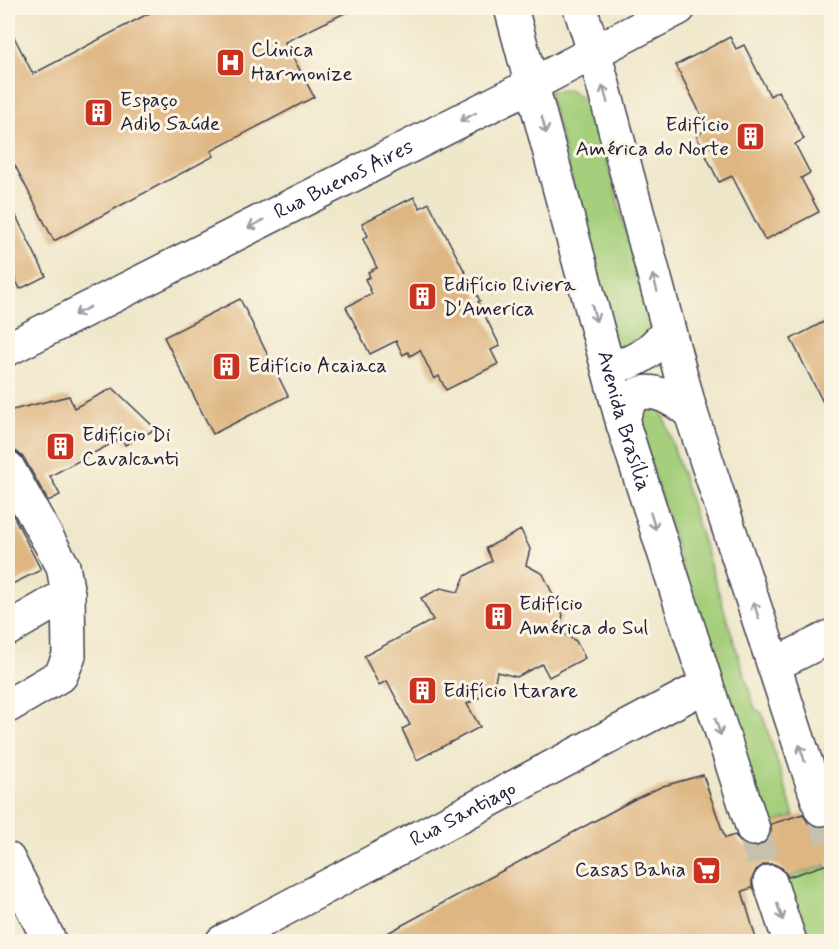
<svg xmlns="http://www.w3.org/2000/svg" width="839" height="949" font-family="Mynerve,sans-serif">
<rect width="100%" height="100%" fill="#fcf5e5"/>
<filter id="ink" filterUnits="userSpaceOnUse"><feTurbulence type="fractalNoise" baseFrequency=".0167" numOctaves="2"/><feDisplacementMap in="SourceGraphic" scale="12" xChannelSelector="R" yChannelSelector="G"/><feConvolveMatrix kernelMatrix="1 2 1 2 8 2 1 2 1" color-interpolation-filters="sRGB"/></filter>
<filter id="wash" filterUnits="userSpaceOnUse"><feTurbulence type="fractalNoise" baseFrequency=".008" numOctaves="4" result="noise"/><feDisplacementMap in="SourceGraphic" scale="24" xChannelSelector="R" yChannelSelector="G"/><feGaussianBlur stdDeviation="1.35" result="paint"/><feColorMatrix in="noise" values="0 0 0 0 0 0 0 0 0 0 0 0 0 0 0 0 0 1.4 0 .05"/><feComposite in="paint" operator="in"/></filter>
<g filter="url(#wash)">
<rect width="100%" height="100%" fill="#efe7ca"/>
<!-- green -->
<g fill="#a5cf7b" stroke="#64785b" stroke-width="1.5">
<path d="M571 90 594 108 651 331 618 354 548 91Z"/>
<path d="M644 407 662 410 755 709 762 713 794 816 762 827 636 416Z"/>
<path d="M827 865 831 877V941H805L785 878Z"/>
</g>
<g id="blocks">
<!-- building -->
<g fill="#deb682">
<path d="M159 8H355L285 42 314 97 211 151 214 156 54 241 8 152V25L33 74Z"/>
<path d="M730 37 736 49 744 45 770 96 778 91 787 106 804 139 795 144 810 173 801 178 819 212 765 240 732 176 719 182 696 135 708 129 676 65Z"/>
<path d="M414 197 420 208 429 203 480 301 478 302 500 346 491 350 498 364 446 390 439 376 434 379 420 350 410 356 408 352 403 355 396 341 370 354 346 307 372 294 365 279 370 277 368 272 377 268 363 239 368 236 362 223Z"/>
<path d="M8 200 46 276 20 289 8 263Z"/>
<path d="M240 299 288 396 213 434 164 337Z"/>
<path d="M831 318V418L791 339Z"/>
<path d="M113 388 156 429 125 445 122 438 50 476 60 495 48 501 24 458 17 452 8 449V411L69 396 74 408Z"/>
<path d="M8 505 41 570 8 586Z"/>
<path d="M521 530 530 549 526 565 543 574 563 615 559 631 576 641 585 658 549 677 542 664 517 677 497 672 493 690 467 704 480 727 417 760 402 729 410 725 387 681 379 685 364 656 433 620 421 598 441 588 458 592 465 576 492 561 486 548Z"/>
<path d="M703 775 725 838 735 835 740 842 748 847H758L766 842 771 834V824L803 814 808 823 817 827 831 824V863L788 877 782 868 774 864H765L756 870 752 879V888L742 891 757 942H371L633 800 663 786Z"/>
</g>
</g>
</g>
<g filter="url(#ink)">
<use href="#blocks" fill-opacity="0" stroke="#414050" stroke-width="1.5"/>
<g fill="none" stroke-linecap="round" stroke-linejoin="round">
<!-- minor-tunnel -->
<g stroke="#c6c0ad" stroke-width="33" stroke-dasharray="33 16" stroke-linecap="butt">
<path d="M821 809 832 841"/>
<path d="M753 829 770 882"/>
</g>
<defs>
<g id="minor">
<path id="s1" d="M511 8 623 424 753 829"/>
<path d="M580 8 594 51 691 413 821 809"/>
<path id="s2" d="M8 349 533 84 679 8"/>
<path d="M608 365C636 366 649 352 668 332"/>
<path d="M623 424C628 376 664 391 691 413"/>
<path d="M8 468 63 566 68 594 69 656 61 675 8 706"/>
<path d="M8 629 68 594"/>
<path d="M774 665 832 636"/>
<path d="M8 859 50 942"/>
<path d="M770 882 790 942"/>
<path id="s3" d="M222 942 705 686"/>
</g>
</defs>
<!-- minor casing -->
<use href="#minor" stroke="#414050" stroke-width="36"/>
<!-- minor -->
<use href="#minor" stroke="#fff" stroke-width="33"/>
</g>
<!-- one-way arrows -->
<defs><path id="oneway-shaft" d="M-6 0H5M1.5-3L5.5 0L1.5 3" fill="none" stroke-width="1.6" stroke-linecap="round" stroke-linejoin="round" transform="scale(1.5)"/></defs>
<g stroke="#9c9ca7">
<use href="#oneway-shaft" transform="translate(605 94) rotate(-105)"/>
<use href="#oneway-shaft" transform="translate(468 117) rotate(153)"/>
<use href="#oneway-shaft" transform="translate(544 125) rotate(75)"/>
<use href="#oneway-shaft" transform="translate(256 224) rotate(153)"/>
<use href="#oneway-shaft" transform="translate(655 283) rotate(-105)"/>
<use href="#oneway-shaft" transform="translate(82 311) rotate(153)"/>
<use href="#oneway-shaft" transform="translate(594 313) rotate(75)"/>
<use href="#oneway-shaft" transform="translate(653 521) rotate(73)"/>
<use href="#oneway-shaft" transform="translate(756 610) rotate(-108)"/>
<use href="#oneway-shaft" transform="translate(718 727) rotate(72)"/>
<use href="#oneway-shaft" transform="translate(802 753) rotate(-108)"/>
<use href="#oneway-shaft" transform="translate(780 912) rotate(71)"/>
</g>
</g>
<!-- icons -->
<defs>
<symbol id="hospital-square" viewBox="-11 -11 22 22"><rect x="-9" y="-9" width="18" height="18" rx="4" fill="#c8321e" stroke="#fcf5e5"/><path d="M-5-5h3v3.5h4V-5h3V5h-3V1.5h-4V5h-3Z" fill="#fff"/></symbol>
<symbol id="building-square" viewBox="-11 -11 22 22"><rect x="-9" y="-9" width="18" height="18" rx="4" fill="#c8321e" stroke="#fcf5e5"/><path d="M-4-6H4V6H1V3H-1V6H-4ZM-2.5-4.3h1.7v1.8h-1.7ZM.8-4.3h1.7v1.8H.8ZM-2.5-1h1.7V.8h-1.7ZM.8-1h1.7V.8H.8Z" fill="#fff"/></symbol>
<symbol id="supermarket-square" viewBox="-11 -11 22 22"><rect x="-9" y="-9" width="18" height="18" rx="4" fill="#c8321e" stroke="#fcf5e5"/><path d="M-6-5.5h2.5l.6 2H6L4.5 2H-2.5L-4.4-4H-6ZM-1.5 3.2a1.3 1.3 0 1 0 .1 0ZM3 3.2a1.3 1.3 0 1 0 .1 0Z" fill="#fff"/></symbol>
</defs>
<g fill-rule="evenodd">
<use href="#hospital-square" x="214" y="46" width="33" height="33"/>
<use href="#building-square" x="82" y="96" width="33" height="33"/>
<use href="#building-square" x="734" y="120" width="33" height="33"/>
<use href="#building-square" x="406" y="280" width="33" height="33"/>
<use href="#building-square" x="210" y="350" width="33" height="33"/>
<use href="#building-square" x="44" y="430" width="33" height="33"/>
<use href="#building-square" x="482" y="600" width="33" height="33"/>
<use href="#building-square" x="406" y="674" width="33" height="33"/>
<use href="#supermarket-square" x="690" y="854" width="33" height="33"/>
</g>
<g text-anchor="middle" dominant-baseline="central" stroke-width="6" stroke-linejoin="round" paint-order="stroke">
<!-- poi labels -->
<g font-size="21" fill="#22223b" stroke="#fcf5e5" text-anchor="start">
<text x="251" y="50">Clinica<tspan x="251" dy="24">Harmonize</tspan></text>
<text x="120" y="100">Espaço<tspan x="120" dy="24">Adib Saúde</tspan></text>
<text x="729" y="125" text-anchor="end">Edifício<tspan x="729" dy="24">América do Norte</tspan></text>
<text x="443" y="285">Edifício Riviera<tspan x="443" dy="24">D'America</tspan></text>
<text x="248" y="366">Edifício Acaiaca</text>
<text x="82" y="435">Edifício Di<tspan x="82" dy="24">Cavalcanti</tspan></text>
<text x="519" y="604">Edifício<tspan x="519" dy="24">América do Sul</tspan></text>
<text x="443" y="691">Edifício Itarare</text>
<text x="686" y="870" text-anchor="end">Casas Bahia</text>
</g>
<!-- street labels -->
<g font-size="21" fill="#22223b" stroke="#fcf5e5">
<text stroke="none"><textPath href="#s2" startOffset="376">Rua Buenos Aires</textPath></text>
<text stroke="none"><textPath href="#s1" startOffset="428">Avenida Brasília</textPath></text>
<text stroke="none"><textPath href="#s3" startOffset="273">Rua Santiago</textPath></text>
</g>
</g>
<!-- margin -->
<rect width="839" height="949" fill="none" stroke="#fcf5e5" stroke-width="30"/>
</svg>
